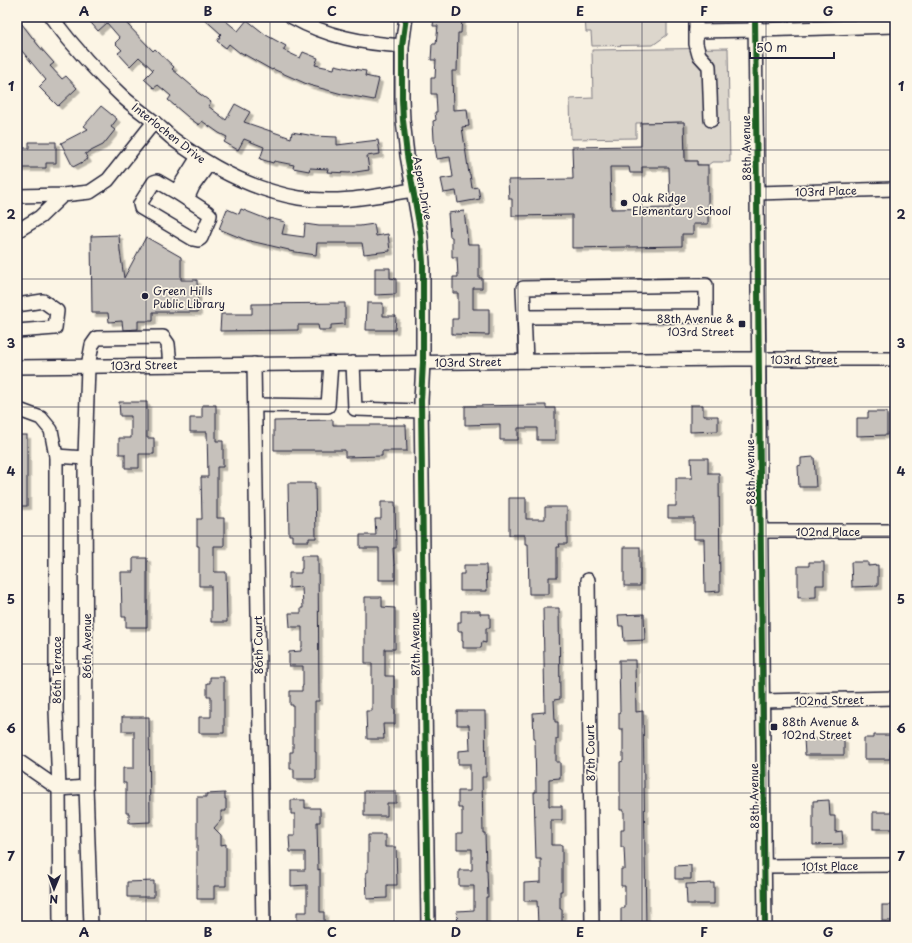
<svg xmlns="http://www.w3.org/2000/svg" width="912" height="943" font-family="'Playpen Sans',sans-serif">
<defs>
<filter id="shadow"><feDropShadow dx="3.5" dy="3.5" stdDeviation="0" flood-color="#0004"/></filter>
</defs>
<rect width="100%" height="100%" fill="#fcf5e5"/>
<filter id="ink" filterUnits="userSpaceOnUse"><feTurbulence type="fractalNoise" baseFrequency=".025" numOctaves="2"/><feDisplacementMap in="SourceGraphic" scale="8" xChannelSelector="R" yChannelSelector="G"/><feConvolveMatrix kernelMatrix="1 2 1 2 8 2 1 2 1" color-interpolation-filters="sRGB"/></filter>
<g filter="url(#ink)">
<!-- green -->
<g fill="#dcd6cc" stroke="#7f7c84">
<path d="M585 17H667V35L653 45 592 46 591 32H586Z"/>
<path d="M728 48 730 162H712L708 165H697V161H685L684 122 636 123V138L571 139 570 99 593 98 592 50Z"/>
</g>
<!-- building -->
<g fill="#c6c1bb" stroke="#22223b" fill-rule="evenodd" filter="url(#shadow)">
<path d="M86 17H132L126 23 153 51 155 49 174 67 172 69 198 91 197 92 211 102 208 106 226 120 235 104 250 112 244 122 291 138 292 132 314 136 337 137V145L378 140 380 154 367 156 369 170 349 173 327 172 328 169 310 168 309 171 293 168 294 165 274 161 273 163 260 159 264 147 244 139 238 150 224 142 227 137 219 133 202 121 199 125 188 117 168 100 171 96 158 85 154 88 144 79 153 70 139 57 130 66 118 53 122 50 115 43 120 38 107 23 98 31Z"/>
<path d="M202 17H221L238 31 247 20 266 35 286 46 283 50 300 58 303 52 318 58 315 65 334 69 335 65 353 69 366 71 365 76 379 79 374 100 342 94 309 85 273 69 272 70 240 52V53L229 44 226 48 217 41 220 37 219 36 221 34Z"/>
<path d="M434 17H462L461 33H458L457 71H452L453 110 467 109 469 126 462 127 469 174H470L472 188 478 187 480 199 458 203 456 191 444 193 441 179 453 177 450 157 437 159 434 140 433 121 436 120 435 112H437L436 94H431V78H435L436 60H431L432 44H436L438 26H433Z"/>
<path d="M22 24 38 45 54 63 50 66 62 79 66 76 77 88 58 106 39 87 46 80 17 45V28Z"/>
<path d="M101 106 117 119 111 127 115 130 103 145 85 154 88 159 73 167 61 143 88 129 84 126Z"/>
<path d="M684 122 685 161H697V165H708V224H693V234H682V246L572 248V215L512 216V199H509L508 180 573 179 572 147 641 146V123ZM610 167H629L630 173H642V167H669L670 208 611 209Z"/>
<path d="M29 142H56V163H46V168H17V148H29Z"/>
<path d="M227 209 239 214 241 209 269 220V218L285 222 282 234 304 237 305 224 319 226H360L374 224 376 236 388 234 390 251 364 254 362 243H317L316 255 289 251V250L246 240 219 229Z"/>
<path d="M464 211 468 244H479V278H482V288H473V309H489V335L452 334V319H458V293H453V277H458L457 257H452V237H450L448 213Z"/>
<path d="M119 235 120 251 124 278 146 237 181 257V280H197L198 312H153V321H138V329L123 330 122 321 109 322 108 313H92L91 236Z"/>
<path d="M375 268H390V278L396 279V294L375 295Z"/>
<path d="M345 303V324L331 325V330H319L318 325H298V330L220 331 221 314H252V304Z"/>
<path d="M367 303H383V316H396L395 330H366Z"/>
<path d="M119 402H147V438H154V454H139V468H125V454H119V438H131V416H120Z"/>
<path d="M202 405H216V441H223V467H217V518H224V546H214V572H226L227 622H211V586H199V546H197V519H202L201 477H208L207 432H190V418H202Z"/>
<path d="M546 405V408H555V440H537V428H518V440H500V424L465 425V406Z"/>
<path d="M690 405H703V416H718V431L690 432Z"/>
<path d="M868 412H887V435L857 436V418H868Z"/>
<path d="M333 420V425H406L407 451H382V456L345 457V450H274V421Z"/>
<rect x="17" y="435" width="10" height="71"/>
<path d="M814 457 816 487H799L798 466 801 465V458Z"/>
<path d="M691 458H708V473H719L720 591 705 592 704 539H694V518H668V506H676V478H692Z"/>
<path d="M288 483H315L316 538H309V541H292V535H289Z"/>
<path d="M509 498H526V519H545V507H567V544H559L560 547H557V577H549V594H529L528 544H525V535H509Z"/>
<path d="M381 502H395L396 548H393L394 565H395V580H379V548H360V535H376L375 519H381Z"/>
<rect x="624" y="547" width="16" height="39"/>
<path d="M302 555H318L319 701H315V752H316V779H294V769H290V752H293V705H290V691H302V686H303V666H289V652L301 651V647H302V627H290L289 613H301V608H303L302 587 289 588V573H301V569H302Z"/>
<path d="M133 558H147V627H126V617H122L121 572H133Z"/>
<path d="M809 562H824V585H816V597L798 598V566H809Z"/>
<path d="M851 562H868V566L878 565V586L852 587Z"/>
<path d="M464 565H486L487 591H460V574H464Z"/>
<path d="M365 597H382V607L395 608V649H385V676H394V710H395V724H383L384 739H367L366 711H372V663H365Z"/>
<path d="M543 608H559L560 699 554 700 555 722H558V739H556V762H560V778L549 779V806H562V820H551V845H562V891H560V909H562V926H538L537 901H524V883L541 882V859H536L534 792H536L535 739H534L533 713 545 712Z"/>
<path d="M461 611H480V614H490V628H486V643L482 642 481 648H463V641H462V631H458V622H461Z"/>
<path d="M644 614 645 640 624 641 623 626H619L618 615Z"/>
<path d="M619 660H635L636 712 643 711 646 926H625V925H621V908H625V886H621V869H625L624 847H621V830H624V810H620V762L623 761V729H619V712H620Z"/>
<path d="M210 677H224V733H199V717H211V696H207V683H210Z"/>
<path d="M457 711H485L486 777H482L483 833H485L486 870H487L488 897H486V926H458L457 911 474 910V886H459V870H472V849H457V833H462V808H458V791H470V764H458V751L470 750 469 725H457Z"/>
<path d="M122 717H149L150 822 129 823V813H126V783H123V768H134V731H122Z"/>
<path d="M874 735H891L890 759H864V738H874Z"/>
<path d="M804 739H844V755H805Z"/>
<path d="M364 791H396V803H387V816H364Z"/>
<path d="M225 793V799H226V811H221V820L214 828 221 835V845L226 844V886H214V899H197V797H206V794Z"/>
<path d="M291 800H305V808H320V822H317L318 870 320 869V912H324V922H314V926H297V912H307V885L291 886V870H305V852H290L289 836H295V814H291Z"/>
<path d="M829 800 830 816H835V832L842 831 843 844 813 845V801Z"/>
<rect x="873" y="812" width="22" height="17"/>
<path d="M368 835H385V847H396L397 885H387V898L367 899 366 872H368Z"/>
<path d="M691 865V879H675V866Z"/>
<path d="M154 881V897H127V882Z"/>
<path d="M714 883V904H687L686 884Z"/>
<rect x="882" y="905" width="13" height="16"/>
</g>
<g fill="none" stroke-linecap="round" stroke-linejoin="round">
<defs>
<g id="minor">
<path d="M51 17C73 46 98 74 124 98 133 106 143 113 153 121 160 127 166 133 173 139 210 167 253 190 299 198 337 204 375 196 413 190"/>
<path d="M292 17C328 37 362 43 402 46"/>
<path d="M406 17 402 46V99L403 120 407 155 421 235 423 263V362L421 401 428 926"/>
<path d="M696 17V31L755 30 895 26"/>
<path d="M755 17 765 926"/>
<path d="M696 31V44L699 55 709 66 711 120"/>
<path d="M176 192 207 212 210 215 209 219 201 238 198 240 193 239 141 208 140 204 154 182 157 181 176 192 198 157"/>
<path d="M757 193 895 189"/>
<path d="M17 196 63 195 90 192 108 180 154 122"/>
<path d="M187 199 193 186 209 164"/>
<path d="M17 231 40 217 63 195"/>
<path d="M17 305 43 301 57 311 55 328 17 331"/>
<path d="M524 317 706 316V285L523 288 526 361"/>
<path d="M353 363 355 409 421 411"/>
<path d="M254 364 263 926"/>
<path d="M17 367 734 359H895"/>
<path d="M255 405 328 406 331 363"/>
<path d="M17 411H22L41 418 51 430 56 456V710L59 789 60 926"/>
<path d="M56 456 85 458"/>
<path d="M761 531H895"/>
<path d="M588 580 592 926"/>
<path d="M763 701 895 698"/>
<path d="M17 760 59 789 86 787"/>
<path d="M765 866 895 865"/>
<path d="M91 926 86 787 85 458 88 366 92 345 97 338 163 337 168 344 170 365"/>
</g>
</defs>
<!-- minor casing -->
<use href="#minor" stroke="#22223b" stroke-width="16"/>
<!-- minor -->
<use href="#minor" stroke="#fcf5e5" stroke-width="13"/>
<defs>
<g id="cycleway">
<path d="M406 17 402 46V99L403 120 407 155 421 235 423 263V362L421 401 428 926"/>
<path d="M755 17 765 926"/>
</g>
</defs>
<!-- cycleway casing -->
<use href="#cycleway" stroke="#fcf5e5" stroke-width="8"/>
<!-- cycleway -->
<use href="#cycleway" stroke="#1b5e20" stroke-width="6"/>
</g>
</g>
<!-- grid -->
<path fill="none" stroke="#22223b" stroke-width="1" stroke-opacity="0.55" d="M146 17V926M270 17V926M394 17V926M518 17V926M642 17V926M766 17V926M17 150H895M17 279H895M17 407H895M17 536H895M17 664H895M17 793H895"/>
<!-- markers -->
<g fill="#22223b" stroke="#fcf5e5" stroke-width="1.5">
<circle cx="624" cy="203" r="4"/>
<circle cx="145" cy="296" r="4"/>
<rect x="738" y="320" width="8" height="8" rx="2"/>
<rect x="770" y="723" width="8" height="8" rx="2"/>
</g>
<g text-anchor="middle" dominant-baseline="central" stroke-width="3.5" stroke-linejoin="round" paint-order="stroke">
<!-- street labels -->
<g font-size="11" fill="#22223b" stroke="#fcf5e5">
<text transform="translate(169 133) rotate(38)">Interlochen Drive</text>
<text transform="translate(746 148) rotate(-91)">88th Avenue</text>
<text transform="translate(423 188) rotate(80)">Aspen Drive</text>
<text transform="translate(826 191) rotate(-2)">103rd Place</text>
<text x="804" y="359">103rd Street</text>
<text transform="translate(468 362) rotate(-1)">103rd Street</text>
<text transform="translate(144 365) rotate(-1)">103rd Street</text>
<text transform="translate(750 472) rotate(-91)">88th Avenue</text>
<text x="828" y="531">102nd Place</text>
<text transform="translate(415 644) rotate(-91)">87th Avenue</text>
<text transform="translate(258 645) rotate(-91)">86th Court</text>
<text transform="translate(86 646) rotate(-90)">86th Avenue</text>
<text transform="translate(56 670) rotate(-90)">86th Terrace</text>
<text transform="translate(829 700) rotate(-1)">102nd Street</text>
<text transform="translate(590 753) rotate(-91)">87th Court</text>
<text transform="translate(754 796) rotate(-91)">88th Avenue</text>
<text transform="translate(830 866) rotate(-1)">101st Place</text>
</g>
<!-- poi labels -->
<g font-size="11" fill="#22223b" stroke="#fcf5e5" text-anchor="start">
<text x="632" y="197">Oak Ridge<tspan x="632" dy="13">Elementary School</tspan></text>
<text x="153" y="290">Green Hills<tspan x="153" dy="13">Public Library</tspan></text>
<text x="734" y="318" text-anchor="end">88th Avenue &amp;<tspan x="734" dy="13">103rd Street</tspan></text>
<text x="782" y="721">88th Avenue &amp;<tspan x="782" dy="13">102nd Street</tspan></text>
</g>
</g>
<!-- margin -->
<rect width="912" height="943" fill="none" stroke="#fcf5e5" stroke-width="44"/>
<!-- north arrow -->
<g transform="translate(54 889) rotate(181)" stroke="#fcf5e5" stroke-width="3" paint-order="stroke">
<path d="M0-3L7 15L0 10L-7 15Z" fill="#22223b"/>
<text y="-6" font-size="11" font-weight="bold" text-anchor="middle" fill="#22223b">N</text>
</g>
<!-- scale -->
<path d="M750 52v6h84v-6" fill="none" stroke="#22223b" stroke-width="2"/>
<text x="756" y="52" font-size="12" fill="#22223b" stroke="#fcf5e5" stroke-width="3" paint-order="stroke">50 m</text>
<rect x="22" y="22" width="868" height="899" fill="none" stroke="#22223b" stroke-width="1.5"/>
<g font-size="13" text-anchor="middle" font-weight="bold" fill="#22223b">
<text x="84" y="16">A</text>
<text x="208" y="16">B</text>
<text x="332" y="16">C</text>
<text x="456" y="16">D</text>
<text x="580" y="16">E</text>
<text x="704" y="16">F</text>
<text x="828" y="16">G</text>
<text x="11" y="91">1</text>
<text x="901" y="91">1</text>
<text x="11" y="219">2</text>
<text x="901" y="219">2</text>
<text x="11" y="348">3</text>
<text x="901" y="348">3</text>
<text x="11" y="476">4</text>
<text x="901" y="476">4</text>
<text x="11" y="604">5</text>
<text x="901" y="604">5</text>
<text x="11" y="733">6</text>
<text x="901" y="733">6</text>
<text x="11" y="861">7</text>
<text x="901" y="861">7</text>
<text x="84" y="937">A</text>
<text x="208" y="937">B</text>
<text x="332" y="937">C</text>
<text x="456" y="937">D</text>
<text x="580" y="937">E</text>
<text x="704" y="937">F</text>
<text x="828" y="937">G</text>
</g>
</svg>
